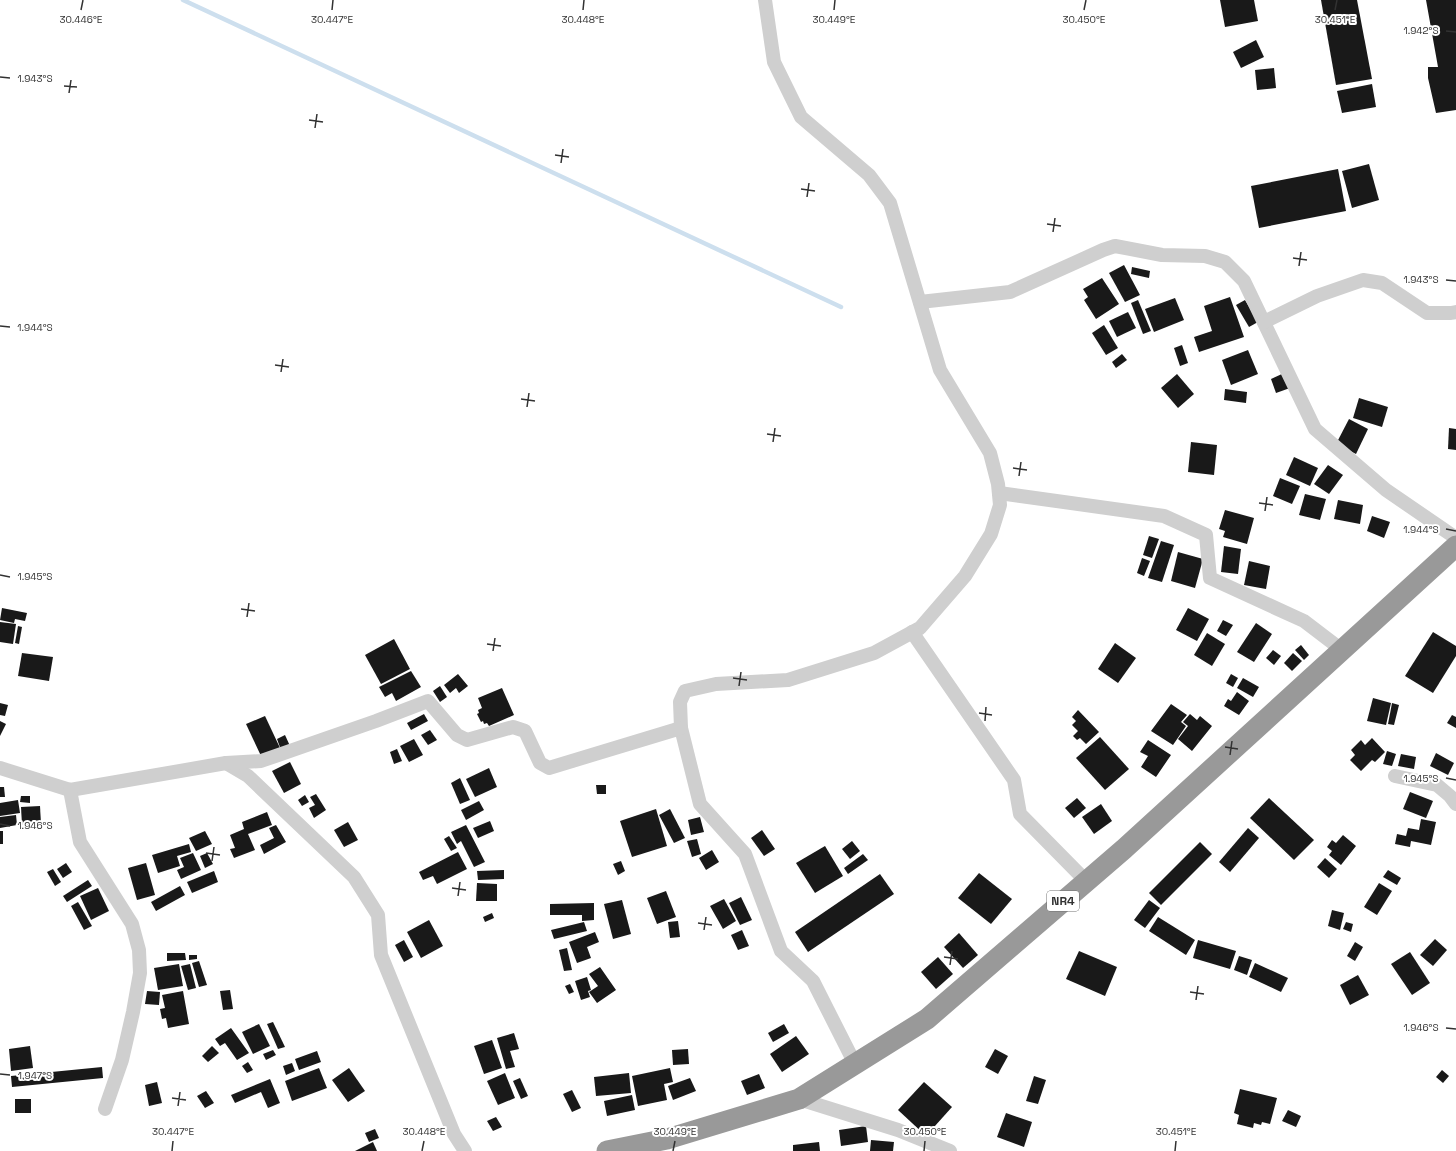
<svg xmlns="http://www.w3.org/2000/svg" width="1456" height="1151" font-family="'Space Grotesk',sans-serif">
<rect width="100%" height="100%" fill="#fff"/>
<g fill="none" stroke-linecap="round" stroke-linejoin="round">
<!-- stream -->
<path stroke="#cddfee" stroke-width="4.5" d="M183 0 841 307"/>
</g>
<!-- building -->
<g fill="#191919">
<path d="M1220 0H1254L1258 21 1225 27Z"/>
<path d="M1321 0H1357L1372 79 1336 85Z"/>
<path d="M1426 0H1456V110L1436 113 1428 78V67H1438Z"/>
<path d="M1256 40 1264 57 1241 68 1233 52Z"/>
<path d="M1274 68 1276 88 1257 90 1255 70Z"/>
<path d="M1372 84 1376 107 1342 113 1337 91Z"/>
<path d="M1369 164 1379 200 1352 208 1342 171Z"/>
<path d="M1338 169 1346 211 1259 228 1251 186Z"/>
<path d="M1124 265 1140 295 1125 302 1109 273Z"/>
<path d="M1132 267 1150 271 1149 278 1131 274Z"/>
<path d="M1102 278 1119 304 1096 319 1084 300 1088 297 1083 289Z"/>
<path d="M1230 297 1244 337 1199 352 1194 337 1212 331 1204 306Z"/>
<path d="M1175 298 1184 320 1154 332 1145 309Z"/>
<path d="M1138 300 1151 331 1143 334 1131 303Z"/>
<path d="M1245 300 1258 322 1249 327 1236 305Z"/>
<path d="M1128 312 1136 328 1117 337 1109 321Z"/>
<path d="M1104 325 1118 348 1106 355 1092 333Z"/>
<path d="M1182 345 1188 363 1180 366 1174 348Z"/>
<path d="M1248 350 1258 374 1231 385 1222 360Z"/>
<path d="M1122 354 1127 360 1116 368 1112 362Z"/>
<path d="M1284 373 1290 388 1276 393 1271 379Z"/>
<path d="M1177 374 1194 394 1178 408 1161 388Z"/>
<path d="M1225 389 1247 392 1246 403 1224 400Z"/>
<path d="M1359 398 1388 407 1382 427 1353 418Z"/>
<path d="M1349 419 1368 429 1356 454 1336 444Z"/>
<path d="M1449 428 1456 429V450L1448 449Z"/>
<path d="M1191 442 1217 445 1214 475 1188 472Z"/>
<path d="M1294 457 1318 468 1310 486 1286 475Z"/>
<path d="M1328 465 1343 475 1329 494 1314 484Z"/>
<path d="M1280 478 1300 486 1292 504 1273 496Z"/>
<path d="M1305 494 1326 499 1320 520 1299 515Z"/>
<path d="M1338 500 1363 505 1360 524 1334 519Z"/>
<path d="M1225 510 1254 518 1247 544 1223 537 1225 531 1219 529Z"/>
<path d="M1372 516 1390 522 1384 538 1367 531Z"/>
<path d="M1149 536 1159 539 1152 558 1143 555Z"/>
<path d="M1161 541 1174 545 1162 582 1148 578Z"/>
<path d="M1224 546 1241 549 1238 574 1221 572Z"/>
<path d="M1178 552 1203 559 1195 588 1171 581Z"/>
<path d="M1142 558 1150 561 1144 576 1137 573Z"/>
<path d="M1249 561 1270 566 1266 589 1244 585Z"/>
<path d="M2 608 27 613 25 621 15 619 14 623 0 620Z"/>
<path d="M1188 608 1209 619 1197 641 1176 630Z"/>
<path d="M1223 620 1233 625 1226 636 1217 631Z"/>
<path d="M0 622 16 624 13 644 0 642Z"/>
<path d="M1256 623 1272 634 1254 662 1237 652Z"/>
<path d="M18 626 22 627 19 644 15 643Z"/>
<path d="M1433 632 1456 646V656L1433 693 1405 676Z"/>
<path d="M1207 633 1225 644 1212 666 1194 655Z"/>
<path d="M394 639 410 669 381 684 365 655Z"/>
<path d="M1115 643 1136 658 1118 683 1098 669Z"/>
<path d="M1301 645 1309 655 1304 660 1295 650Z"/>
<path d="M1273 650 1281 656 1274 665 1266 658Z"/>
<path d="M22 653 53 657 49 681 18 676Z"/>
<path d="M1293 653 1302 661 1292 671 1284 663Z"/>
<path d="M411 671 421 687 396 701 392 693 385 697 379 687Z"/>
<path d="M458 674 468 686 459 693 456 688 450 693 444 685Z"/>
<path d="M1231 674 1238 678 1233 687 1226 683Z"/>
<path d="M1243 678 1259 687 1253 697 1237 688Z"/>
<path d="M440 686 447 697 440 702 433 691Z"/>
<path d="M502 688 514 715 489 726 487 723 484 724 483 721 481 722 477 714 479 713 478 710 482 708 478 698Z"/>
<path d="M1237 692 1249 701 1239 715 1224 706 1228 699 1231 701Z"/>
<path d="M1373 698 1391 703 1386 725 1367 721Z"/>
<path d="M0 703 8 705 5 716 0 715Z"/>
<path d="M1392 703 1399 705 1394 725 1388 724Z"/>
<path d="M1171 704 1187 715 1181 722 1186 726 1173 745 1151 731Z"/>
<path d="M1078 710 1099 732 1086 744 1080 738 1077 740 1073 736 1078 731 1072 725 1076 721 1072 717Z"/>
<path d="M424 714 428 721 411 730 407 723Z"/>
<path d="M1190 714 1197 720 1200 716 1212 726 1192 751 1178 739 1188 726 1183 722Z"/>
<path d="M1452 715 1456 717V728L1447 723Z"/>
<path d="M265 716 280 748 261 756 246 724Z"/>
<path d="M0 721 6 724 0 736Z"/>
<path d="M430 730 437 740 428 745 421 735Z"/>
<path d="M285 735 290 746 281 750 277 739Z"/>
<path d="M1100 737 1129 769 1105 790 1076 758Z"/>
<path d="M1372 738 1385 752 1375 762 1372 760 1361 771 1350 760 1355 755 1351 750 1361 740 1365 745Z"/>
<path d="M414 739 423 755 409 762 400 746Z"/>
<path d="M1148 740 1171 755 1156 777 1141 767 1148 756 1140 752Z"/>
<path d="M397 749 402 761 394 764 390 752Z"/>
<path d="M1387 751 1396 754 1392 766 1383 764Z"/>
<path d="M1436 753 1454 763 1448 775 1430 766Z"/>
<path d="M1401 754 1416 757 1414 769 1398 766Z"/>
<path d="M290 762 301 784 284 793 272 771Z"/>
<path d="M489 768 497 787 475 797 466 779Z"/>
<path d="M460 778 470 800 460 804 451 783Z"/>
<path d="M596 785H606V794H597Z"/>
<path d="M0 787H4L5 797H0Z"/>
<path d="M1410 792 1433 801 1426 818 1403 809Z"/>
<path d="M316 794 326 810 314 818 309 808 315 805 310 797Z"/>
<path d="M305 795 309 802 302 806 298 800Z"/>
<path d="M21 796H30V803L20 802Z"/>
<path d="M1077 798 1086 808 1074 818 1065 808Z"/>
<path d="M1269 798 1314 840 1294 860 1250 818Z"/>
<path d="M18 800 20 813 0 816V803Z"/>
<path d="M479 801 484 810 466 820 461 810Z"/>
<path d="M1101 804 1112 821 1094 834 1082 817Z"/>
<path d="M40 806 41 824 22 825 21 807Z"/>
<path d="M656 809 667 846 632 857 620 821Z"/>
<path d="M670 809 685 838 674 843 659 815Z"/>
<path d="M267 812 272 825 248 834 255 850 234 858 230 849 235 848 230 835 244 829 242 822Z"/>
<path d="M16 815 17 825 0 828V817Z"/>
<path d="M700 817 704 832 691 835 688 820Z"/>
<path d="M1421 819 1436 822 1431 845 1411 841 1410 847 1395 844 1397 834 1406 836 1408 828 1419 830Z"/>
<path d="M490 821 494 831 478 838 473 828Z"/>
<path d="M348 822 358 840 344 847 334 830Z"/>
<path d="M276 825 286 842 264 854 260 845 274 838 269 828Z"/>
<path d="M466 825 485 862 474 867 461 841 457 844 451 832Z"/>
<path d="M1248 828 1259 838 1230 872 1219 862Z"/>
<path d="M762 830 775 849 764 856 751 838Z"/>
<rect x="0" y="831" width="3" height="13"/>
<path d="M205 831 212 844 196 851 189 838Z"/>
<path d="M1343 835 1356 846 1341 865 1329 855 1332 851 1327 847 1332 840 1336 843Z"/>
<path d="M449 836 457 848 451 851 444 839Z"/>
<path d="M697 839 701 854 692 857 687 841Z"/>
<path d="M852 841 860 851 850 859 842 849Z"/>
<path d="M1200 842 1212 854 1161 905 1149 893Z"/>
<path d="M189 844 191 852 177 856 180 866 158 873 152 855Z"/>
<path d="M825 846 843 876 815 893 796 863Z"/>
<path d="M712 850 719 862 706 870 699 858Z"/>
<path d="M458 852 467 869 437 884 433 876 423 880 419 872Z"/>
<path d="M193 853 201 870 181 879 177 870 184 867 180 858Z"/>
<path d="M207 853 213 864 205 868 200 856Z"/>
<path d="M863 854 868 860 848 874 844 868Z"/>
<path d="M1325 858 1337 869 1329 878 1317 867Z"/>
<path d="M621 861 625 871 618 875 613 864Z"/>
<path d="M66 863 72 872 63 878 57 869Z"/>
<path d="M146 863 155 895 137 900 128 868Z"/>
<path d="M53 869 61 882 55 886 47 872Z"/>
<path d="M504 870V879L478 880 477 871Z"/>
<path d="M1388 870 1401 878 1397 885 1383 877Z"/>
<path d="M214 871 218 882 192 893 187 882Z"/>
<path d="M979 873 1012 899 991 924 958 898Z"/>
<path d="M880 874 894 894 808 952 795 932Z"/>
<path d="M88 880 92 886 67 902 63 896Z"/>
<path d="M477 883 497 884V901H476Z"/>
<path d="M1379 883 1392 891 1377 915 1364 907Z"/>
<path d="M180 886 185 895 156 911 151 902Z"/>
<path d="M98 888 109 911 91 920 80 896Z"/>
<path d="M666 891 676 917 657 924 647 898Z"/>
<path d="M741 897 752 920 740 925 729 903Z"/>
<path d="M724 899 736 921 723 929 710 906Z"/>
<path d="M622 900 631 934 613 939 604 904Z"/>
<path d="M1149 900 1160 908 1145 928 1134 920Z"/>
<path d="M78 902 92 926 84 930 71 906Z"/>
<path d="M594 903V920L582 921V915H550V904Z"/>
<path d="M1332 910 1344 913 1340 930 1328 926Z"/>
<path d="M492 913 494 918 485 922 483 917Z"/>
<path d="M1158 917 1195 940 1186 955 1149 931Z"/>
<path d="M429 920 443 946 421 958 407 932Z"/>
<path d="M678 921 680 937 670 938 668 922Z"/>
<path d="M584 922 587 931 554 939 551 930Z"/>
<path d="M1346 922 1353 924 1351 932 1343 929Z"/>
<path d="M742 930 749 946 738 950 731 935Z"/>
<path d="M595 932 599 942 587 947 591 958 577 963 569 942Z"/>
<path d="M959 933 978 955 963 968 944 947Z"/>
<path d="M1435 939 1447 950 1433 966 1420 955Z"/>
<path d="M404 940 413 957 404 962 395 945Z"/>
<path d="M1198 940 1236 951 1230 969 1193 958Z"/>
<path d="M1355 942 1363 947 1355 961 1347 956Z"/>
<path d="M567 948 572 970 564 971 559 950Z"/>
<path d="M1079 951 1117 967 1105 996 1066 979Z"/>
<path d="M1410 952 1430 983 1412 995 1391 964Z"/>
<path d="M167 953H185L186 960 167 961Z"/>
<path d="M189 955H197V959L189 960Z"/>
<path d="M1239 956 1252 960 1247 975 1234 970Z"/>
<path d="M938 957 953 974 936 989 921 972Z"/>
<path d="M199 961 207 985 199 987 192 963Z"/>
<path d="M1255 963 1288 978 1281 992 1249 977Z"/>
<path d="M179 964 183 986 158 990 154 968Z"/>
<path d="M190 964 196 988 188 990 181 966Z"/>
<path d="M600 967 616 990 597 1003 589 992 598 986 589 974Z"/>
<path d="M1358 975 1369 995 1350 1005 1340 985Z"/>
<path d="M587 977 591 990 588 991 590 997 581 1000 575 981Z"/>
<path d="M570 984 574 992 569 994 565 986Z"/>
<path d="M230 990 233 1009 223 1010 220 991Z"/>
<path d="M147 991 160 992 159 1005 145 1004Z"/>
<path d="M183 991 189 1024 168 1028 166 1018 162 1019 160 1009 165 1008 162 995Z"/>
<path d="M273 1022 285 1047 278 1049 267 1024Z"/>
<path d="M259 1024 270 1046 253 1054 242 1032Z"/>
<path d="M784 1024 789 1033 773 1042 768 1033Z"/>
<path d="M231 1028 249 1053 237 1060 225 1043 220 1046 215 1039Z"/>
<path d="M514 1033 519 1049 510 1051 515 1067 506 1069 497 1038Z"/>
<path d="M796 1036 809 1054 782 1072 770 1054Z"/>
<path d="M492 1040 502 1068 484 1074 474 1046Z"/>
<path d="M30 1046 33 1068 11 1071 9 1049Z"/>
<path d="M212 1046 219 1053 208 1062 202 1056Z"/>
<path d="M688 1049 689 1064 673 1065 672 1050Z"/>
<path d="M995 1049 1008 1056 998 1074 985 1067Z"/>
<path d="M273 1050 276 1055 266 1060 263 1054Z"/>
<path d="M317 1051 321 1062 299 1070 295 1059Z"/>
<path d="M248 1062 253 1070 247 1073 242 1066Z"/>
<path d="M292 1063 295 1071 286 1075 283 1066Z"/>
<path d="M102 1067 103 1078 12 1087 11 1076Z"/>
<path d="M319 1068 327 1088 292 1101 285 1081Z"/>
<path d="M349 1068 365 1091 348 1102 332 1080Z"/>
<path d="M670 1068 673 1082 664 1084 667 1100 638 1106 632 1076Z"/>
<path d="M1442 1070 1449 1076 1443 1083 1436 1077Z"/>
<path d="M505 1073 515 1098 498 1105 487 1081Z"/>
<path d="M629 1073 631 1093 596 1096 594 1077Z"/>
<path d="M759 1074 765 1088 747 1095 741 1081Z"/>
<path d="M1034 1076 1046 1080 1038 1104 1026 1101Z"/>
<path d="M520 1078 528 1096 521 1099 513 1081Z"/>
<path d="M690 1078 696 1091 673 1100 668 1086Z"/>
<path d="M270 1079 280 1103 268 1108 261 1092 235 1103 231 1095Z"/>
<path d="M157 1082 162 1103 149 1106 145 1085Z"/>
<path d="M924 1082 952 1107 926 1136 898 1110Z"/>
<path d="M1240 1089 1277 1098 1270 1124 1262 1122 1261 1125 1254 1123 1253 1128 1237 1124 1239 1115 1234 1113Z"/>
<path d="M572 1090 581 1108 572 1112 563 1094Z"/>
<path d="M206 1091 214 1103 205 1108 197 1096Z"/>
<path d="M632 1095 635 1110 607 1116 604 1101Z"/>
<rect x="15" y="1099" width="16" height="14"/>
<path d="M1288 1110 1301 1116 1296 1127 1282 1121Z"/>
<path d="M1006 1113 1032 1122 1024 1147 997 1137Z"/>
<path d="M496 1117 502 1127 493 1131 487 1121Z"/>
<path d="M866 1126 868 1142 841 1146 839 1130Z"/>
<path d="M375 1129 379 1138 369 1142 365 1133Z"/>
<path d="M871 1140 894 1142 893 1151H870Z"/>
<path d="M373 1142 377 1151H355Z"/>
<path d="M819 1142 820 1151H793V1145Z"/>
</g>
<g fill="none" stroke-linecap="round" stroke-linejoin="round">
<!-- minor -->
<g stroke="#cfcfcf" stroke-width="14">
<path d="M765 0 774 62 801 117 869 175 890 203 940 370 990 453 998 484 1000 505 991 534 965 576 920 628 874 653 788 680 716 684 685 691 680 702 681 728 700 804 745 854 781 951 813 981 855 1064"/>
<path d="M920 302 1010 292 1103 250 1115 246 1162 255 1205 256 1225 262 1244 281 1315 429 1386 490 1456 538"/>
<path d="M1264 322 1317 296 1363 280 1382 283 1427 313H1451L1456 312"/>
<path d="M999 493 1164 516 1206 535 1210 578 1304 621 1342 650"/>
<path d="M912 632 1014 780 1020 814 1086 881"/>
<path d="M226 763 248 776 354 877 378 915 381 955 454 1134 465 1151"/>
<path d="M0 768 70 790 226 763 261 761 376 721 428 701 457 735 467 740 513 727 525 731 540 763 549 768 681 728"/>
<path d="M1395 776 1437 785 1450 796 1456 804"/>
<path d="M70 790 80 842 132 924 139 950 140 973 133 1012 122 1060 105 1109"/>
<path d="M799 1099 898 1130 950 1151"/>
</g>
<!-- highway -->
<path stroke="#999" stroke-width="21" d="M607 1151 667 1139 799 1099 927 1019 1124 849 1456 546"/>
</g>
<!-- ticks -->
<path fill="none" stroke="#323232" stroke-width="1.5" d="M81 10 83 0M332 10 333 0M583 10 584 0M834 10 835 0M1084 10 1086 0M1335 10 1337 0M1446 31 1456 32M0 77 10 78M64 86 77 87M69 93 71 80M309 120 323 122M315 128 317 114M555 155 569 157M561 163 563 149M801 189 815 191M807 197 809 183M1047 224 1061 226M1053 232 1055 218M1293 258 1307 260M1299 266 1301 252M1446 280 1456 281M0 326 10 327M275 365 289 367M281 372 283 359M521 399 535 401M527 407 529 393M767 434 781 436M773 442 775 428M1013 468 1027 470M1019 476 1021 462M1259 503 1273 505M1265 511 1267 497M1446 529 1456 531M0 575 10 577M241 609 255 611M247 617 249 603M487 644 501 646M493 651 495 638M733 678 747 680M739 686 741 672M979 713 992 715M985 721 986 707M1225 747 1238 749M1230 755 1232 741M1446 778 1456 780M0 824 10 826M206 853 220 855M212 861 214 847M452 888 466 890M458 896 460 882M698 923 712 925M704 930 706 917M944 957 958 959M950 965 952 951M1190 992 1204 994M1196 1000 1198 986M1446 1028 1456 1029M0 1074 10 1075M172 1098 186 1100M178 1106 180 1092M172 1151 173 1141M422 1151 424 1141M673 1151 675 1141M924 1151 925 1141M1175 1151 1176 1141"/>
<g text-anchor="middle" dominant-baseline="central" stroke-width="4" stroke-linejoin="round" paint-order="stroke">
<!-- shield labels -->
<rect fill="#fff" stroke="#707070" stroke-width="1" x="1047" y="891" width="32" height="20" rx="3"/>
<g font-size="12" font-weight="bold" fill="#323232">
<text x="1063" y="901">NR4</text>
</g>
</g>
<g font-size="10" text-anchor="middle" fill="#323232" stroke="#fff" stroke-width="4" stroke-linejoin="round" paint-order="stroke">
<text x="81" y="23">30.446°E</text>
<text x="332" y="23">30.447°E</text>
<text x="583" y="23">30.448°E</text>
<text x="834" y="23">30.449°E</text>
<text x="1084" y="23">30.450°E</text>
<text x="1335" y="23">30.451°E</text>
<text x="1421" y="34">1.942°S</text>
<text x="35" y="82">1.943°S</text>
<text x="1421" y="283">1.943°S</text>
<text x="35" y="331">1.944°S</text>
<text x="1421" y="533">1.944°S</text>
<text x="35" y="580">1.945°S</text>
<text x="1421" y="782">1.945°S</text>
<text x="35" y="829">1.946°S</text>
<text x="1421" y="1031">1.946°S</text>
<text x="35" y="1079">1.947°S</text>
<text x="173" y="1135">30.447°E</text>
<text x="424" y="1135">30.448°E</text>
<text x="675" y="1135">30.449°E</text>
<text x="925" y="1135">30.450°E</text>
<text x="1176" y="1135">30.451°E</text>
</g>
</svg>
